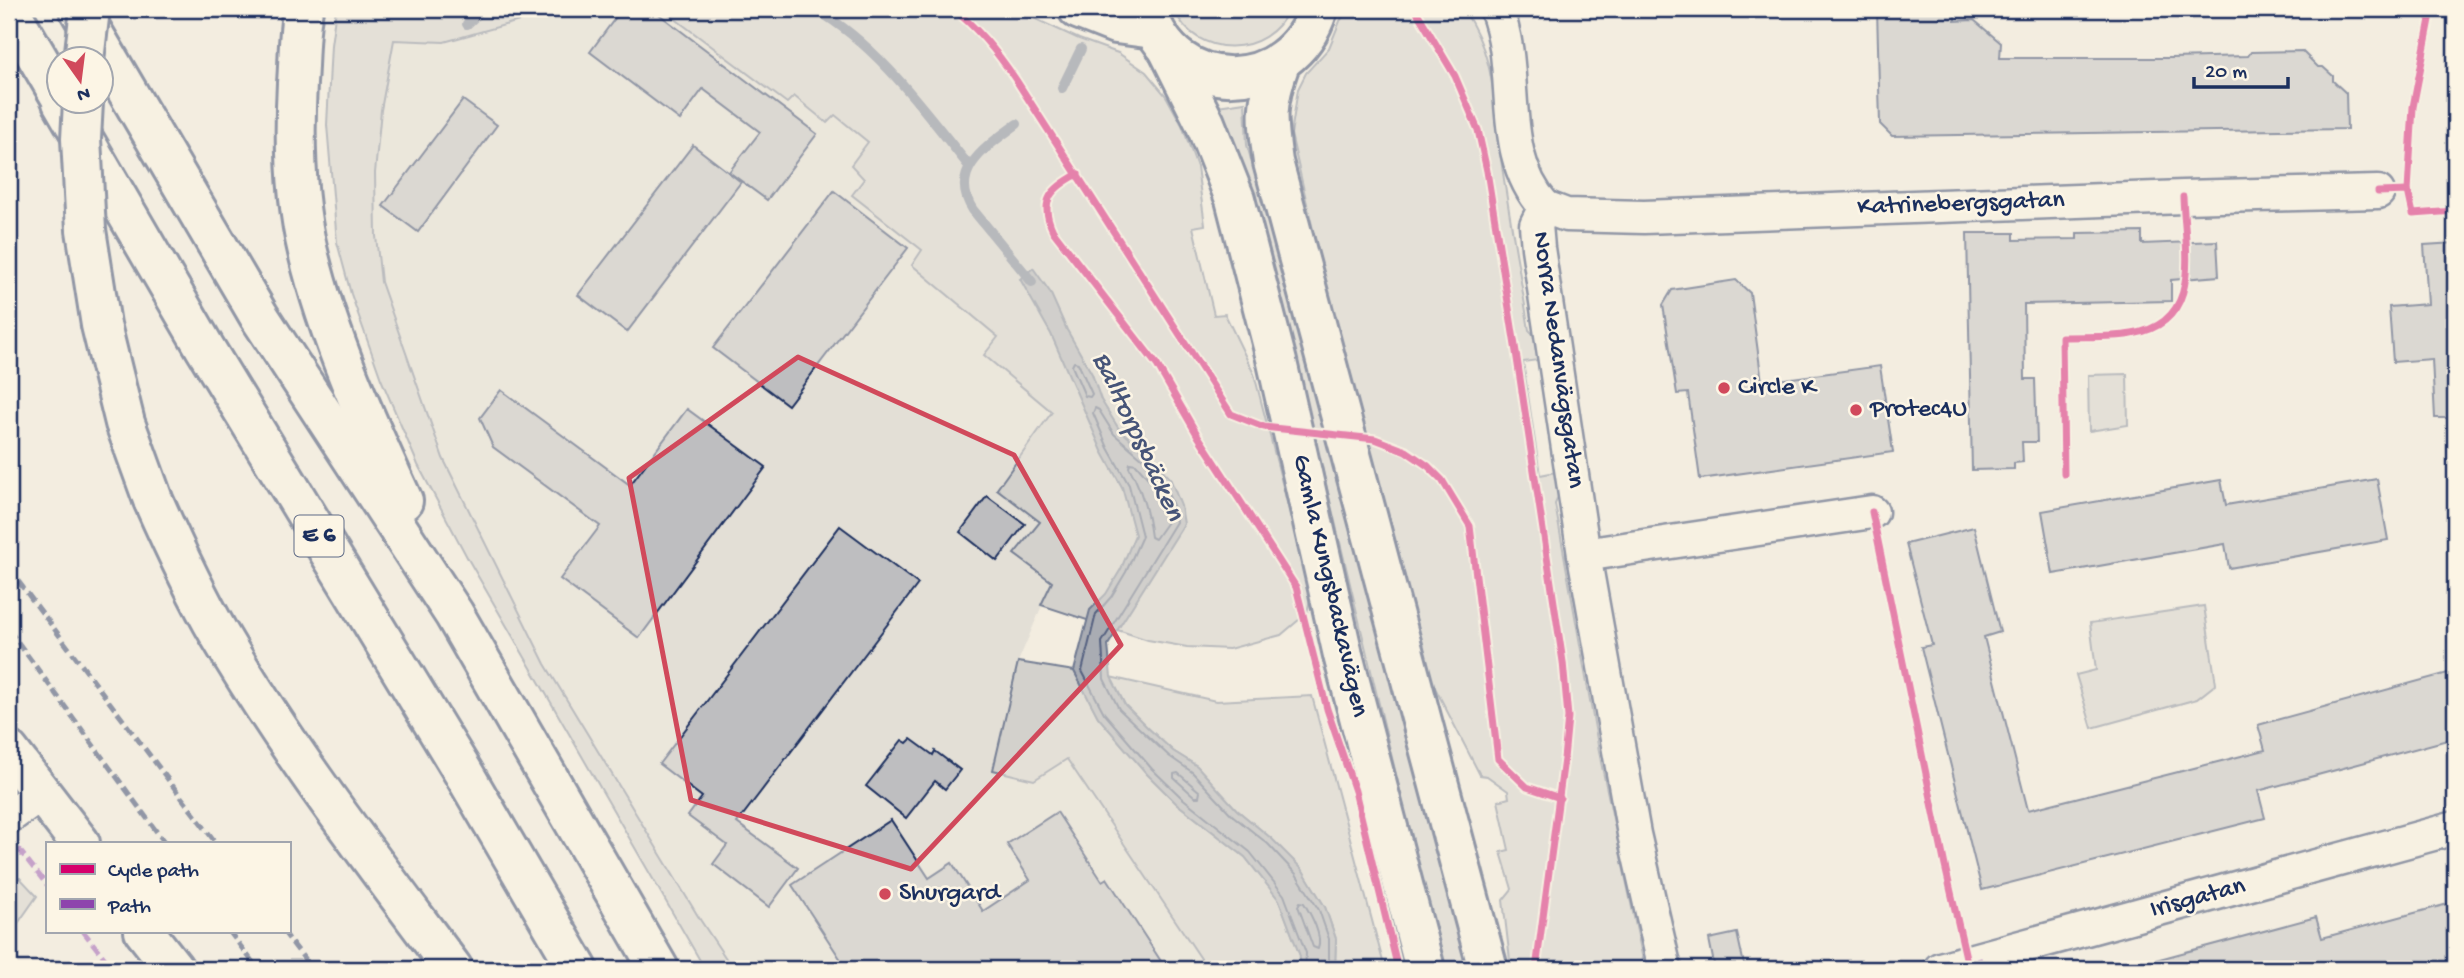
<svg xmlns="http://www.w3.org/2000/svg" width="2464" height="978" font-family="'Gochi Hand',sans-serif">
<rect width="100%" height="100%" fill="#f3ede0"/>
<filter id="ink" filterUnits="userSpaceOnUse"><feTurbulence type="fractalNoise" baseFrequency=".0143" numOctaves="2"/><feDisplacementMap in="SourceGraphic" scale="14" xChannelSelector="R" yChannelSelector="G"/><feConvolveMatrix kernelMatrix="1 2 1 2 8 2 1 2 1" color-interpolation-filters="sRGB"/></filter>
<g filter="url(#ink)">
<!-- built -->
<path fill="#e3dfd6" d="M562 9H662L787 103 794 96 834 115 868 142 864 179 852 195 922 250 912 265 999 337 985 355 1052 412 998 489 1040 522 1052 582 1018 662 993 770 1034 780 1067 758 1208 969H733L701 921 545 664 443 458 381 282 376 236 375 173 381 110 394 40 444 42Z"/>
<!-- green -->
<g fill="#d3d1cc" stroke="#778095" stroke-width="2">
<path d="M336 9H562L444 42 394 40 381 110 375 173 376 236 381 282 443 458 545 664 701 921 733 969H705L468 559 418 465 381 379 351 294 337 242 327 125 331 45Z"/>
<path d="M662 9H1014L1079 39 1118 53 1146 72 1166 96 1182 125 1197 167 1205 225 1193 227 1214 315 1225 314 1254 374 1311 595 1307 613 1281 635 1229 649 1187 647 1148 640 1041 605 1052 582 1014 554 1040 522 997 489 1052 412 984 355 998 337 912 265 922 250 852 195 864 179 851 165 868 142 835 115 827 123 794 96 787 103Z"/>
<path d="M1174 9H1289C1268 58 1195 60 1174 9Z"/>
<path d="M1349 9H1463C1498 61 1492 101 1501 159 1509 216 1520 273 1529 330L1542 344 1545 359 1523 362 1540 475 1561 471 1564 483 1555 504 1601 762 1645 969H1511L1503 900 1512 889 1501 852 1509 850 1498 801 1509 798 1508 791 1487 776 1480 775 1430 678 1319 256 1291 134 1298 89 1306 73 1329 48 1340 21Z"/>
<path d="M1245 102 1247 145 1332 453 1413 765 1470 969H1443L1268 244 1256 204 1217 106Z"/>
<path d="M2127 374 2128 425 2089 431 2088 375Z"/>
<path d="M2204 606 2216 684 2197 699 2092 728 2076 675 2096 670 2090 623Z"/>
<path d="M1018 662 1074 671 1098 717 1147 774 1176 803 1245 857 1279 900 1300 956 1298 969H1208L1067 759 1034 780 993 770Z"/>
<path d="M1110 677 1216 701 1312 696 1385 969H1335L1336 939 1325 907 1302 869 1272 839 1237 810 1197 766 1173 751 1147 727 1125 705Z"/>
<path d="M9 878H20L37 896 9 936Z"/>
</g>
<!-- water -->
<path fill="#a9acb3" stroke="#707a91" stroke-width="2" d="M1033 268 1050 292 1067 330 1092 374 1101 400 1119 429 1147 453 1170 478 1181 506 1184 524 1108 645 1111 677 1125 705 1147 727 1173 751 1197 766 1237 810 1272 839 1302 869 1325 907 1336 939 1335 969H1298L1300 956 1279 900 1245 857 1176 803 1147 774 1098 717 1074 671 1090 610 1106 594 1121 569 1135 535 1122 487 1102 451 1051 334 1020 279Z"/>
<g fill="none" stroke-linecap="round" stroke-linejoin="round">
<!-- shore -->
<g stroke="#546180" stroke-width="2">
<path d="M1074 362 1078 363 1092 394 1090 397 1085 396 1072 366Z"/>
<path d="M1130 463 1136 464C1151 481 1165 497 1167 522L1155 539 1151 537C1148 513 1141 488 1129 467Z"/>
<path d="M1178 773 1200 792 1199 797H1195L1174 778V774Z"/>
<path d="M1300 902 1304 903C1311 915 1323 936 1318 949L1313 947 1298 906Z"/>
<path d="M1305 969 1306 953 1284 895 1250 852 1181 797 1152 769 1104 713 1082 671 1096 614 1111 597 1126 572 1142 536 1129 485 1108 448 1093 413 1095 408 1099 410 1114 434 1142 458 1163 482 1174 508 1176 522 1102 642 1104 679 1119 709 1142 731 1169 756 1192 772 1232 815 1268 844 1296 874 1319 910 1329 939V969"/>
</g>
<!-- stream -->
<g stroke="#707a91" stroke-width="10">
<path d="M815 9C878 45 924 110 969 166"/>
<path d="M467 24 483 9"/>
<path d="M1062 88 1081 49"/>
<path d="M1017 124C989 145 947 170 973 210L1032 282"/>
</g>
</g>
<!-- building -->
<g fill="#bebec0" stroke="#1b2f5e" stroke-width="2">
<path d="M622 9H652L817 134 767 200 729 172 760 132 703 89 680 120 590 52Z"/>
<path d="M1877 9H1955V21L1974 20 2001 43 2000 58H2171L2248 56 2251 52 2302 51 2318 67H2323L2333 76V81L2346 93 2347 129 1892 136 1880 124Z"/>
<path d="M463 100 497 125 418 232 383 206Z"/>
<path d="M693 145 741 182 627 332 578 295Z"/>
<path d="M834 191 908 248 788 405 713 348Z"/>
<path d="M2142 232V244L2217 241 2219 276 2171 280V301L2024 304 2025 379H2035L2037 442H2022L2023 462 2014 463V469L1972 470 1967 233H2014V240L2077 239V233Z"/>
<path d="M2455 243V418H2435L2432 359 2393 362 2389 307 2428 304 2424 245Z"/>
<path d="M1736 280 1750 293 1762 382 1880 366 1893 452 1700 479 1688 393 1677 394 1663 305 1672 290Z"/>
<path d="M501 390 630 485 687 409 766 467 639 638 560 579 600 526 493 447 480 418Z"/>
<path d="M2377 479 2388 540 2229 568 2225 544 2053 574 2042 511 2221 480 2226 505Z"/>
<path d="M987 496 1025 524 997 561 960 532Z"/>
<path d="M840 526 918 584 737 823 798 868 769 907 713 864 727 845 688 816 702 797 659 764Z"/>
<path d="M1974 527 2000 632 1984 637 2028 810 2265 750 2258 725 2455 671V738L2258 791 2265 818 1982 890 1921 647 1932 645 1906 544Z"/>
<path d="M911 739 933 755 935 751 960 770 945 789 935 781 906 818 866 786 902 740 907 743Z"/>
<path d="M1057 812 1102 881 1107 878 1166 969H847L792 885 891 820 929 878 952 863 983 911 1030 880 1007 844Z"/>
<path d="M2455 902V966L2444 969H2153L2152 961 2316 917 2322 938Z"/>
<path d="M1737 933 1745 969H1715L1709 939Z"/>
</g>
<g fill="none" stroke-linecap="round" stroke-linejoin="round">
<defs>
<g id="street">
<path d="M1496 9C1522 73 1495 151 1545 207L1536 225 1538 248 1584 555 1634 834 1665 969"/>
<path d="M1545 207 1566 215 1644 217 2183 197 2378 192"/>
<path d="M1584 555 1872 512"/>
<path d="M9 817 43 792"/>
<path d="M1940 969 2455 828"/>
</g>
<g id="secondary">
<path d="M1078 9 1116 24 1154 29"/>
<path d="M1147 9C1172 100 1291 97 1318 9"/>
<path d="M1168 49 1205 123 1235 199 1277 362 1343 655 1425 969"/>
<path d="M1280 63C1265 105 1267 119 1273 162L1488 969"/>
<path d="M9 751 80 843"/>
<path d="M144 931 174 969"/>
</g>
<g id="highway">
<path d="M9 9 60 96"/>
<path d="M79 9 259 316 454 614 659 969"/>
<path d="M303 9C298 33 299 59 297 83 294 139 295 198 308 252 329 339 366 420 403 501"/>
<path d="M62 102 205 348 463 772 578 969"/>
<path d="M153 500C173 545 194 591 219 634 288 752 372 860 453 969"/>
</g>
</defs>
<!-- street casing -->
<use href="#street" stroke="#1b2f5e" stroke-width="37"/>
<!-- secondary casing -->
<use href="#secondary" stroke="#1b2f5e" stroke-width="44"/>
<!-- highway casing -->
<use href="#highway" stroke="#1b2f5e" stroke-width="44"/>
<!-- street -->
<use href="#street" stroke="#fcf5e5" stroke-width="32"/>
<!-- secondary -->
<use href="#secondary" stroke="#fcf5e5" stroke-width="38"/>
<!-- highway -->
<use href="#highway" stroke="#fcf5e5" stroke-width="38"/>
<!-- rail -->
<g stroke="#1b2f5e" stroke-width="5" stroke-dasharray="10 5" stroke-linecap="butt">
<path d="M9 569 216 843"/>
<path d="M9 630 165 843"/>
<path d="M229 931 258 969"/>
<path d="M283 931 312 969"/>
</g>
<defs>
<g id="highway-bridge">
<path d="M84 60 90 9"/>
<path d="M83 102 81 139 86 230 101 325 125 423 153 500"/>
</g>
</defs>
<!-- highway-bridge casing -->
<use href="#highway-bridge" stroke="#1b2f5e" stroke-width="44" stroke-linecap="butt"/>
<!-- highway-bridge -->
<use href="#highway-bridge" stroke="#fcf5e5" stroke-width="38"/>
<!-- quiet -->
<g stroke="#8e44ad" stroke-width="5" stroke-dasharray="10 5" stroke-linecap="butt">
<path d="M9 837 47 885"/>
<path d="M83 931 113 969"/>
<path d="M1979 958 1983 969"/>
</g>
<defs>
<g id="cycleway">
<path d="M953 9C979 29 998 53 1016 80L1231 414 1264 427 1375 439 1406 451 1428 466 1442 480 1470 526 1498 759 1527 787 1560 798"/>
<path d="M1415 9 1455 76 1478 130 1487 171 1516 352 1563 662 1568 717 1564 759 1536 969"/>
<path d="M1078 174C1052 188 1038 200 1053 231L1157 365 1198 436 1296 587 1327 709 1355 791 1398 969"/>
<path d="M2408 191 2413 107 2432 9"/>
<path d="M2378 192 2408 191 2413 214 2455 211"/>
<path d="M2064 474 2062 337C2085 336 2110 338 2132 334 2204 322 2185 250 2183 197"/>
<path d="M1872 512 1945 866 1967 962"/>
</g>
</defs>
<!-- cycleway casing -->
<use href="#cycleway" stroke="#fcf5e5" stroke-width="11"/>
<!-- cycleway -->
<use href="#cycleway" stroke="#d6006c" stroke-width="7"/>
</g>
</g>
<!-- marked area -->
<path d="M0 0H2464V978H0ZM798 357 1014 455 1121 645 911 869 691 800 629 478Z" fill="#f3ede0" fill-opacity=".55" fill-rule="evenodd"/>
<path fill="none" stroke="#d1495b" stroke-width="5" stroke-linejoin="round" d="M798 357 1014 455 1121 645 911 869 691 800 629 478Z"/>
<!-- markers -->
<g fill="#d1495b" stroke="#fcf5e5" stroke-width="2.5">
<circle cx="1724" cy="388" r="7"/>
<circle cx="1856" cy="410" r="7"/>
<circle cx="885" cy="894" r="7"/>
</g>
<g text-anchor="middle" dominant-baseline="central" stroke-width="5" stroke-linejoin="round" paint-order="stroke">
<!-- shield labels -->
<rect fill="#fcf5e5" stroke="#5e6a86" stroke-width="2" x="294.5" y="515.5" width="49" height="41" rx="5"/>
<g font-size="24" font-weight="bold" fill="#1b2f5e">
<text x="319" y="536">E 6</text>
</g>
<!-- street labels -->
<g font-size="26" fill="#1b2f5e" stroke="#fcf5e5">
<text transform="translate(1961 205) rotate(-2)">Katrinebergsgatan</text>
<text transform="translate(1557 360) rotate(82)">Norra Nedanvägsgatan</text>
<text transform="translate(1329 586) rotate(77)">Gamla Kungsbackavägen</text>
<text transform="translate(2198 899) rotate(-15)">Irisgatan</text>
</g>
<!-- poi labels -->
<g font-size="26" fill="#1b2f5e" stroke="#fcf5e5" text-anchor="start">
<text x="1738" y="388">Circle K</text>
<text x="1870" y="410">Protec4U</text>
<text x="899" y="894">Shurgard</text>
</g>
<!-- water labels -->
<g font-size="28" font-style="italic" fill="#465478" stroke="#fcf5e5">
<text transform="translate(1137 437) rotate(65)">Balltorpsbäcken</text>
</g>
</g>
<!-- margin -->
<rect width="2464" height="978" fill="none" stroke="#fcf5e5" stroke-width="35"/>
<rect x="18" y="18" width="2429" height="943" fill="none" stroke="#1b2f5e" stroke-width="2.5" filter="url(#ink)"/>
<!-- legend -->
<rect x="46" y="842" width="245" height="91" fill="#fcf5e5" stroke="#a2a6af" stroke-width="2"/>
<rect x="60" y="864" width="35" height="10" fill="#d6006c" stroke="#a2a6af" stroke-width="2"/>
<text x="108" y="876" font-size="21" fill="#1b2f5e">Cycle path</text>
<rect x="60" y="899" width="35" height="10" fill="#8e44ad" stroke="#a2a6af" stroke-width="2"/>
<text x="108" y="912" font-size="21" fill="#1b2f5e">Path</text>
<!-- north arrow -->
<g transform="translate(80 80) rotate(166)"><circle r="33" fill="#fcf5e5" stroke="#a2a6af" stroke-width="2"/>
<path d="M0-5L12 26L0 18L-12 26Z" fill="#d1495b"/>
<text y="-10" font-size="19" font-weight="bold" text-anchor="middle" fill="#1b2f5e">N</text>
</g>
<!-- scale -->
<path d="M2194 77v10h94v-10" fill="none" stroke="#1b2f5e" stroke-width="3.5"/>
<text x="2205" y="77" font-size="21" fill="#1b2f5e" stroke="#fcf5e5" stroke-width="5" paint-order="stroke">20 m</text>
</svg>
